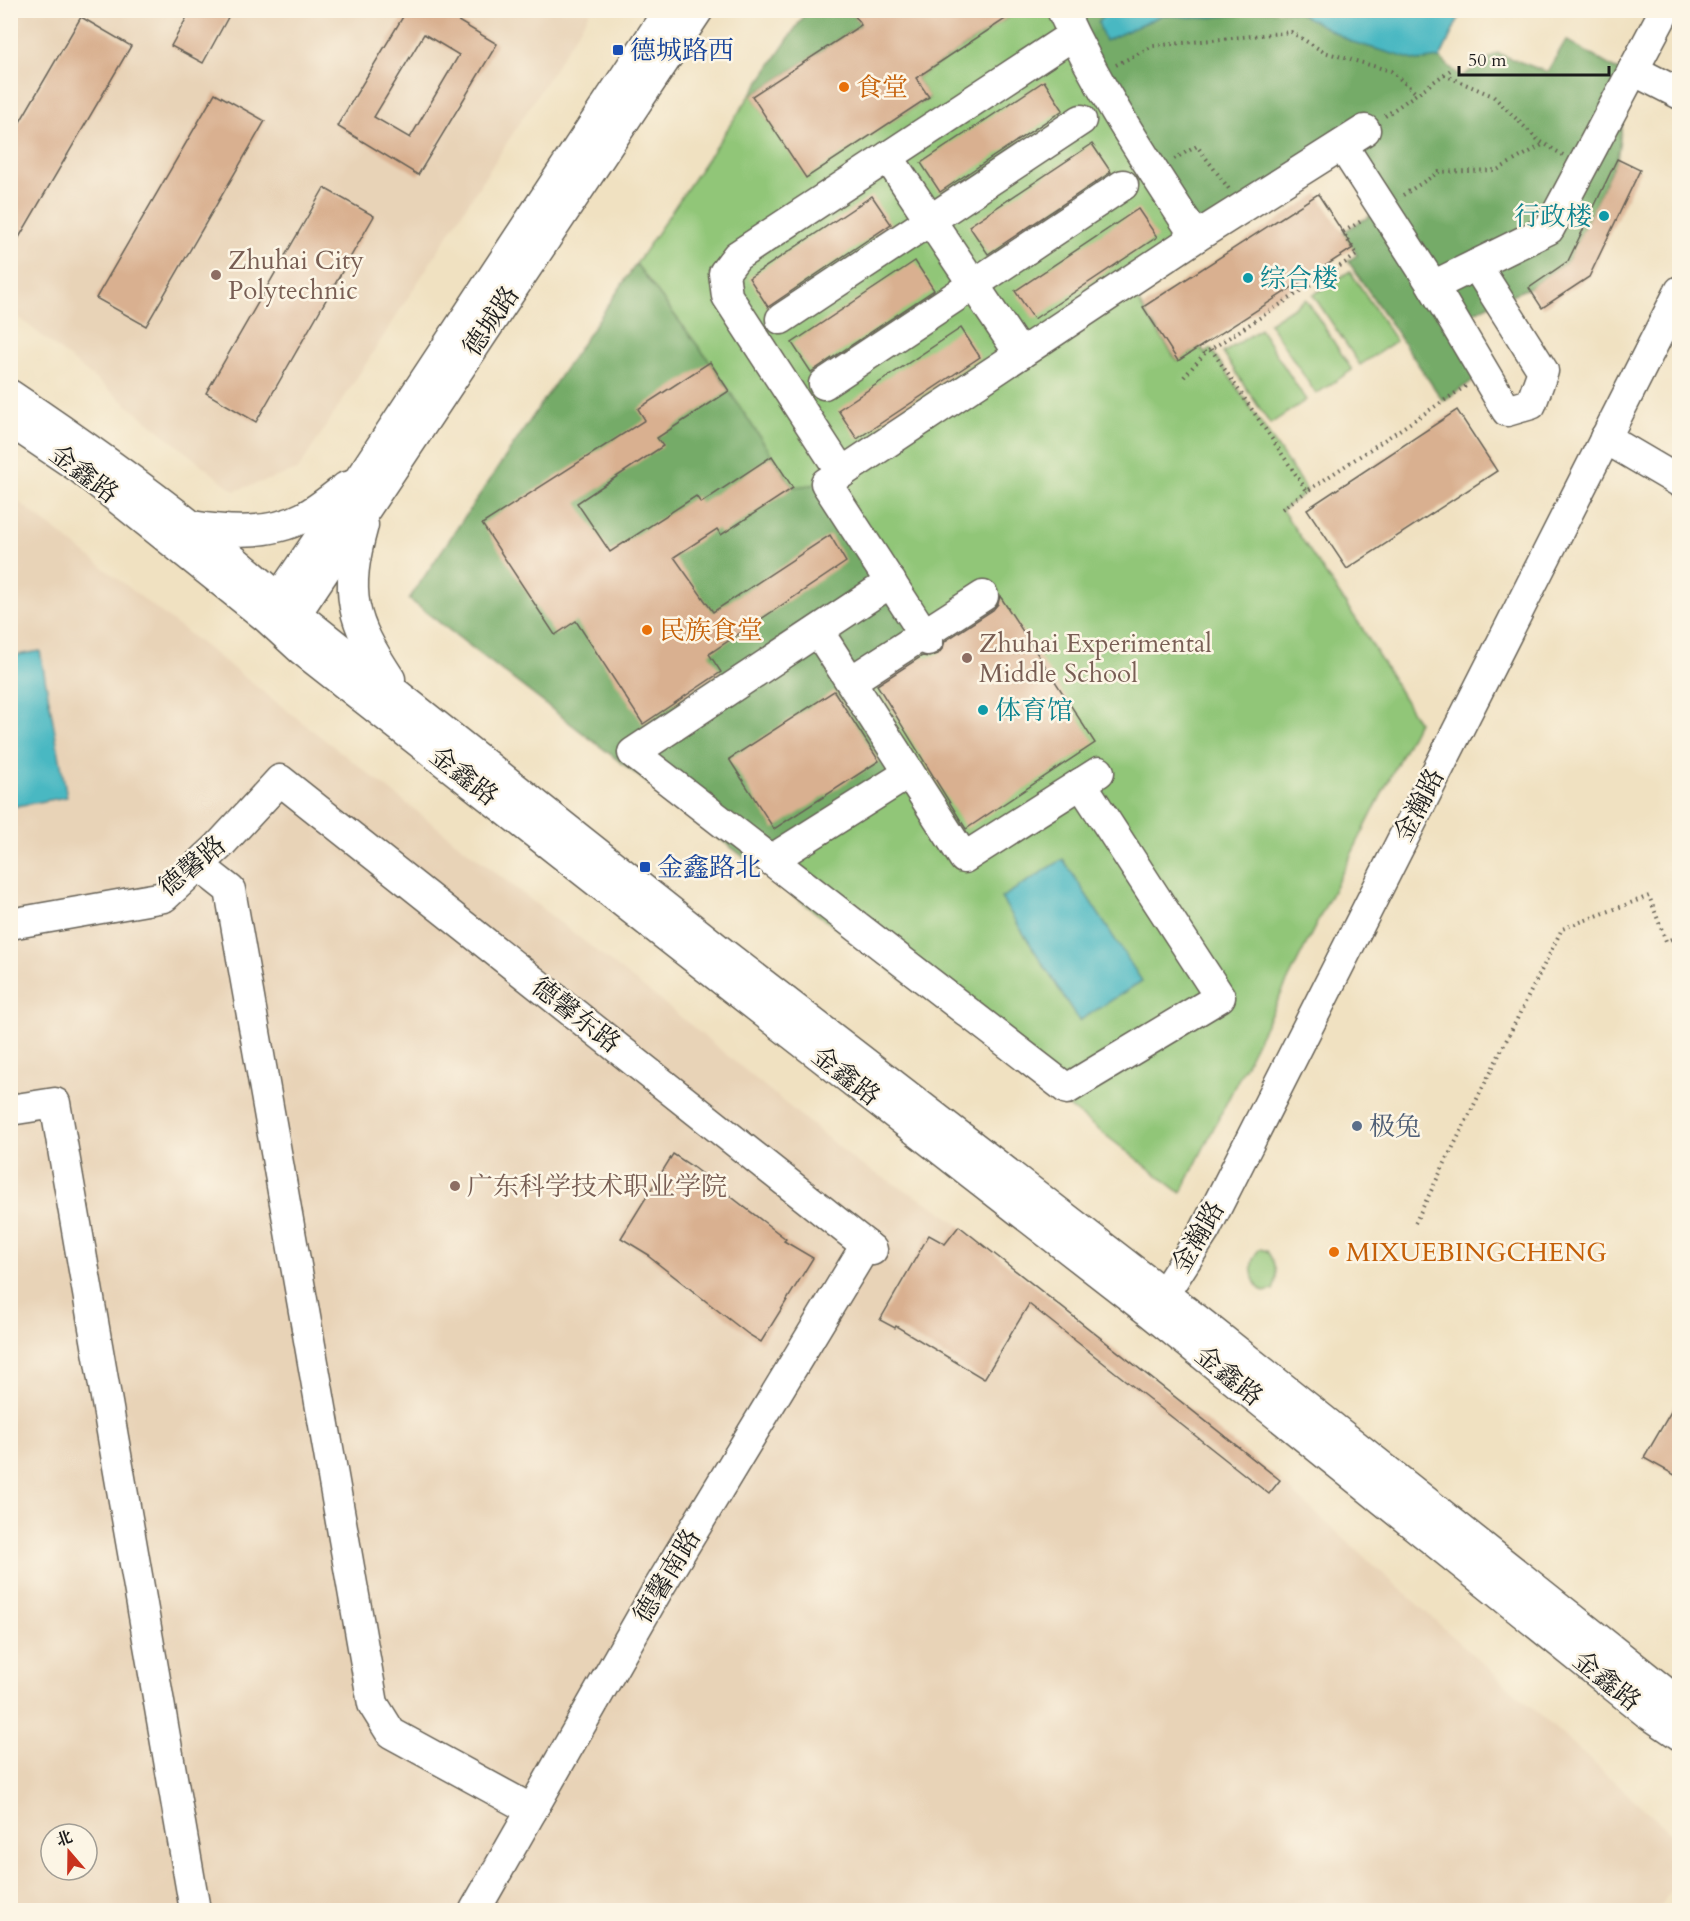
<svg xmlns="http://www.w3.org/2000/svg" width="1690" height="1921" font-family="Cardo,'Noto Serif SC',serif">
<rect width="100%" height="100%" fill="#fcf5e5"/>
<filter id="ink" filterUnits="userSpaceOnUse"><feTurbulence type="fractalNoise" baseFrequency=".0167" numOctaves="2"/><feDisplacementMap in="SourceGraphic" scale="12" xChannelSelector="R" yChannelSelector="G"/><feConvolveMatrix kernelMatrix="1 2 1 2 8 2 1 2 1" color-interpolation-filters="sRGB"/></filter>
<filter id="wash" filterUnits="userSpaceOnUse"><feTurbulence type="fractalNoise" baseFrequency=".008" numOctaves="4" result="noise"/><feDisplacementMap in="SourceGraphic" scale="24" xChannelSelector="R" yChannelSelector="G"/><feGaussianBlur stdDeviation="1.35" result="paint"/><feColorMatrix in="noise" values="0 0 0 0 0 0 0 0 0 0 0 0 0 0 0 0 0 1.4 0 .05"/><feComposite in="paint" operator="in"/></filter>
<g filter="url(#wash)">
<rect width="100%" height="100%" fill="#f0e1c1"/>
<!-- built -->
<g fill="#e8d3b7" fill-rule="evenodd">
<path d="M10 11H591L298 470 234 491 11 311Z"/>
<path d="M10 495 666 1005 858 1163 940 1210 1279 1480 1679 1840V1875L1659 1910H11ZM51 1834H87V1870H51Z"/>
</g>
<!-- green -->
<g fill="#91c678" stroke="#56714a" stroke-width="1.5">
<path d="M1019 10 1062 11 1196 237 1126 283 1177 361 1200 347 1205 353 1211 349 1307 491 1282 510 1362 628 1418 722 1181 1193 758 868 851 681 793 488 710 362 636 264 751 94 805 175 929 98 916 78Z"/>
<path d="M1350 271 1396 341 1360 365 1313 295Z"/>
<path d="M1306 299 1352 370 1316 394 1269 323Z"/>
<path d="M1260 329 1306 400 1270 424 1223 353Z"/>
<path d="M1260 1249 1267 1251C1275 1263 1280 1276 1273 1290L1264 1292C1250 1284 1247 1260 1260 1249Z"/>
</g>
<!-- forest -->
<g fill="#74ab68" stroke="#486442" stroke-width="1.5">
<path d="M807 11H858L853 14 861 25 752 96 751 94Z"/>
<path d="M1062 11H1462L1440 58 1461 77 1497 53 1547 72 1566 40 1629 77 1617 159 1568 261 1529 288 1498 300 1455 322 1484 373 1443 401 1348 261 1357 255 1343 232 1383 208 1342 145 1196 237Z"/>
<path d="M636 264 710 362 793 487 826 483 924 634 851 681 909 773 758 868 409 599Z"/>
</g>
<!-- water -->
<g fill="#49b8c2" stroke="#326a6f" stroke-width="1.5">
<path d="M1108 11V10L1257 11 1244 14 1202 18 1163 15 1105 41 1098 22Z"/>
<path d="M1287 11H1462L1440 58 1417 61 1352 42 1297 12Z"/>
<path d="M40 651 67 797 11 807V656Z"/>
<path d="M1063 859 1142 981 1079 1021 1001 898Z"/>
</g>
<g id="blocks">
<!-- building -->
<g fill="#d9b090" fill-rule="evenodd">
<path d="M191 10H232L203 63 171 46Z"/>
<path d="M407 10H440L497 44 418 175 337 126ZM424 34 459 55 410 138 374 117Z"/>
<path d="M851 10H1019L916 78 929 97 806 178 752 96 861 25Z"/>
<path d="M81 17 131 46 10 253V139Z"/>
<path d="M1044 81 1063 110 940 192 921 163Z"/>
<path d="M215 93 265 121 146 326 96 298Z"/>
<path d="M1092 144 1111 172 988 254 969 226Z"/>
<path d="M1617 159 1640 170 1589 277 1542 308 1529 288 1568 261Z"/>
<path d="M324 188 374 216 256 422 206 393Z"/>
<path d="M1318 194 1353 248 1178 361 1143 307Z"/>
<path d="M872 196 891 224 768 307 749 278Z"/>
<path d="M1138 209 1157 237 1034 319 1015 291Z"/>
<path d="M915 261 934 290 811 372 792 343Z"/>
<path d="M961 328 980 357 857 439 838 410Z"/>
<path d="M710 362 729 391 657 438 663 446 577 503 610 552 696 496 701 503 772 456 793 488 721 535 717 529 674 557 713 612 830 535 846 562 709 654 721 672 643 724 576 621 555 635 482 524 645 420 638 409Z"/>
<path d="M1457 410 1497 471 1347 569 1307 509Z"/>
<path d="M1000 596 1095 743 966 829 877 685 922 656 929 657 938 654 943 648 945 641 993 610 998 604Z"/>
<path d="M834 691 879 761 774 829 729 759Z"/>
<path d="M673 1154 690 1165 786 1239 784 1241 813 1258 761 1342 748 1334 648 1256 649 1255 621 1238Z"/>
<path d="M959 1226 1280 1480 1269 1494 1029 1304 984 1379 896 1326 895 1328 880 1320 929 1235 945 1244Z"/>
<path d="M1680 1396V1478L1644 1458Z"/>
</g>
</g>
</g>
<g filter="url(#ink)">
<use href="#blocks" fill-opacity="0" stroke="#666156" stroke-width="1.5"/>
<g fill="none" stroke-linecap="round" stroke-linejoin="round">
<defs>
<g id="minor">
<path d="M1062 10C1099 91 1148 163 1196 237"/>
<path d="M1633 70 1680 94"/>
<path d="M1342 145 1433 286 1549 229 1665 10"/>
<path d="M888 157 1020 354"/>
<path d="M1433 286 1507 411 1531 404 1543 371 1476 265"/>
<path d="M781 319 1081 120"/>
<path d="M824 384 1123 185"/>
<path d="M10 395C110 462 207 533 296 614L724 954 1204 1325 1680 1704"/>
<path d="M10 421 81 469 266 617 302 650 711 971 1151 1313 1646 1712 1680 1735"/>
<path d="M1605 438 1680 482"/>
<path d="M842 473 727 296 724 273 737 256 1073 35"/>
<path d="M363 525C344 594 351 620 390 679"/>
<path d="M192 526C228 532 270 535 304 517 319 509 333 497 346 487"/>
<path d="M891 582 633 753 1067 1089 1220 997 1081 783"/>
<path d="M268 614 363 474 669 10"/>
<path d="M285 630 698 10"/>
<path d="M818 631 964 858 1099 772"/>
<path d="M928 640 826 483 1196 237 1365 130"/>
<path d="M851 681 983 596"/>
<path d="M771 860 909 773"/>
<path d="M198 865 230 890 373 1704 391 1733 532 1810"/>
<path d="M10 924 164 897 219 846 280 780 872 1250"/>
<path d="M10 1110 55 1103 195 1910"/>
<path d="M1153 1311 1205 1230 1680 291"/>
<path d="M475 1910 658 1589 866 1245"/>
</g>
</defs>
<!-- minor casing -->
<use href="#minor" stroke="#666156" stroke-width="33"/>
<!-- path -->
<g stroke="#666156" stroke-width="4" stroke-dasharray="1.5 4.5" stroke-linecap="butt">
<path d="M1116 65 1153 46 1291 32 1324 52 1391 71 1417 94"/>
<path d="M1444 75 1493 96 1538 140 1563 155"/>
<path d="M1385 116 1452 69"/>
<path d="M1174 159 1197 146 1229 189"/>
<path d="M1403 195 1439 172 1497 170 1544 144"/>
<path d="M1200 347 1205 353 1357 255 1343 232 1363 220"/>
<path d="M1211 349 1307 491 1466 386"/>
<path d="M1184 377 1205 353"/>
<path d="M1282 509 1307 491"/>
<path d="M1415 1223 1562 929 1649 896 1666 941 1680 936"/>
</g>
<!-- minor -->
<use href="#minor" stroke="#fff" stroke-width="30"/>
</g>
</g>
<!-- markers -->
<g fill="#1a4fb4" stroke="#fcf5e5" stroke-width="2">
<rect x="612" y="44" width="12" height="12" rx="3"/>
<rect x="639" y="861" width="12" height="12" rx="3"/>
</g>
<g fill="#e8710a" stroke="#fcf5e5" stroke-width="2">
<circle cx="844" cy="87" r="6"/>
<circle cx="647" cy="630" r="6"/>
<circle cx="1334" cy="1252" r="6"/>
</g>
<g fill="#0f9aa8" stroke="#fcf5e5" stroke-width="2">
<circle cx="1604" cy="216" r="6"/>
<circle cx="1248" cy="278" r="6"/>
<circle cx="983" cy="710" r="6"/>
</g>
<g fill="#8d6e63" stroke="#fcf5e5" stroke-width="2">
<circle cx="216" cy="275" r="6"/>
<circle cx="967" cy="658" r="6"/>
<circle cx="455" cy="1186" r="6"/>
</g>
<circle fill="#5c6f8a" stroke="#fcf5e5" stroke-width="2" cx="1357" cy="1126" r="6"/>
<g text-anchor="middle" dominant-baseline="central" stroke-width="5" stroke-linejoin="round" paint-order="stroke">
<!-- transit labels -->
<g font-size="26" fill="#164399" stroke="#fcf5e5" text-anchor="start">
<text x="630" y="50">德城路西</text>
<text x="657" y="867">金鑫路北</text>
</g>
<!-- food labels -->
<g font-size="26" fill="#c56008" stroke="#fcf5e5" text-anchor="start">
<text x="856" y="87">食堂</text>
<text x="659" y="630">民族食堂</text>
<text x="1346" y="1252">MIXUEBINGCHENG</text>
</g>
<!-- culture labels -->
<g font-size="26" fill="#0d838f" stroke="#fcf5e5" text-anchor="start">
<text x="1592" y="216" text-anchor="end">行政楼</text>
<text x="1260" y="278">综合楼</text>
<text x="995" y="710">体育馆</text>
</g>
<!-- education labels -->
<g font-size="26" fill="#785e54" stroke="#fcf5e5" text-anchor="start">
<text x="228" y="260">Zhuhai City<tspan x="228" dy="30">Polytechnic</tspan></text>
<text x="979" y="643">Zhuhai Experimental<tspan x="979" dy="30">Middle School</tspan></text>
<text x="467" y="1186">广东科学技术职业学院</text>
</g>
<!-- street labels -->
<g font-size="26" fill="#1c1c1c" stroke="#fcf5e5">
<text transform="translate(491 321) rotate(-56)">德城路</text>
<text transform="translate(84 474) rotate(37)">金鑫路</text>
<text transform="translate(464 776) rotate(38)">金鑫路</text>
<text transform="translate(1419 805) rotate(-63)">金瀚路</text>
<text transform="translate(192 866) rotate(-40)">德馨路</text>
<text transform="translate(576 1015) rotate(38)">德馨东路</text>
<text transform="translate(846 1076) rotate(38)">金鑫路</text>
<text transform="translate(1198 1237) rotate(-60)">金瀚路</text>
<text transform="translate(1229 1376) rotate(39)">金鑫路</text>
<text transform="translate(667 1576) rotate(-59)">德馨南路</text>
<text transform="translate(1607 1681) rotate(39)">金鑫路</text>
</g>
<!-- service labels -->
<g font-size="26" fill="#4e5e75" stroke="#fcf5e5" text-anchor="start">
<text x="1369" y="1126">极兔</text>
</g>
</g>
<!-- margin -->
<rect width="1690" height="1921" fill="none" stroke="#fcf5e5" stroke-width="36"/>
<!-- north arrow -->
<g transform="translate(69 1852) rotate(340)"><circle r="28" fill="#fcf5e5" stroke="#a29e95" stroke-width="1.5"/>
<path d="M0-4.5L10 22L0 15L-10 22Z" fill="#c8321e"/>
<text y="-9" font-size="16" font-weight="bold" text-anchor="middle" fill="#1c1c1c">北</text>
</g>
<!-- scale -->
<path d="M1459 66v9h150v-9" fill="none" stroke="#1c1c1c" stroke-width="3"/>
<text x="1468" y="66" font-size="18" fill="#1c1c1c" stroke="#fcf5e5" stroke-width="4.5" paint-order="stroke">50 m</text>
</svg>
